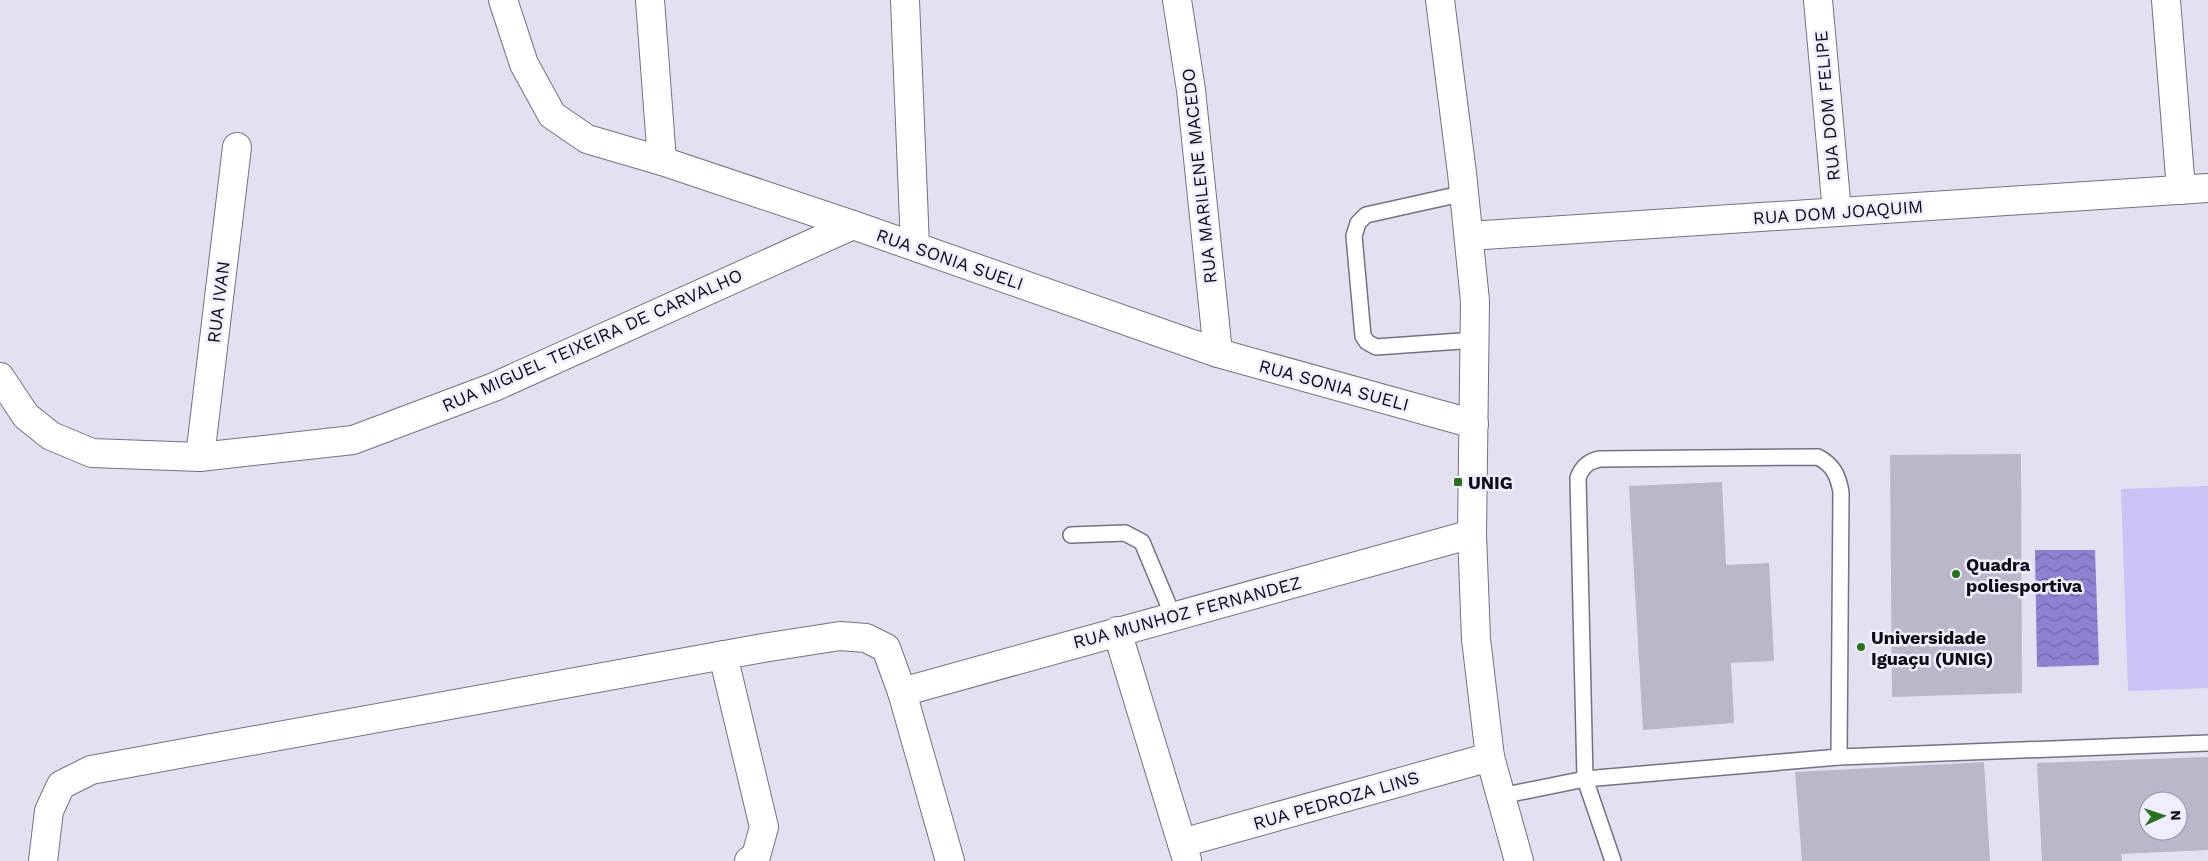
<svg xmlns="http://www.w3.org/2000/svg" width="2208" height="861" font-family="'Work Sans',sans-serif">
<defs>
<pattern id="water-waves" width="16" height="10" patternUnits="userSpaceOnUse" patternTransform="scale(1.25)"><rect width="16" height="10" fill="#8f80d1"/><path d="M0 5q4-4 8 0t8 0" fill="none" stroke="#7367a8"/></pattern>
</defs>
<rect width="100%" height="100%" fill="#e2e0f1"/>
<!-- pitch -->
<path fill="#cac3f6" d="M2208 486V688L2128 691 2121 489Z"/>
<!-- water -->
<path fill="url(#water-waves)" d="M2035 550H2095L2099 665 2037 667Z"/>
<!-- building -->
<g fill="#b9b7c8" fill-rule="evenodd">
<path d="M2021 454 2022 693 1892 697 1890 455Z"/>
<path d="M1722 482 1726 565 1769 563 1774 661 1731 663 1734 723 1643 730 1629 486Z"/>
<path d="M2208 757V850L2121 854 2122 861H2042L2037 763ZM2148 801H2178V831H2148Z"/>
<path d="M1984 762 1990 861H1802L1795 772Z"/>
</g>
<g fill="none" stroke-linecap="round" stroke-linejoin="round">
<defs>
<g id="service">
<path d="M1465 193 1366 215 1358 223 1354 236 1363 336 1367 342 1376 347 1475 340"/>
<path d="M1071 535 1125 533 1142 542 1173 616"/>
<path d="M1839 757 2208 743"/>
<path d="M1501 796 1585 779 1839 757 1841 492C1838 475 1833 465 1818 457L1600 459C1588 461 1582 467 1578 478L1585 779 1613 861"/>
</g>
<g id="minor">
<path d="M503 0 524 64 552 115 587 139 662 161 853 225 1218 353 1474 424"/>
<path d="M650 0 662 161"/>
<path d="M905 0 915 246"/>
<path d="M1177 0 1191 90 1218 353"/>
<path d="M1818 0 1837 212"/>
<path d="M2166 0 2181 190"/>
<path d="M1469 236 2208 188"/>
<path d="M0 377 26 416 51 436 92 453 200 457 353 440 494 387 853 225"/>
<path d="M200 457 237 147"/>
<path d="M1117 631 1187 860"/>
<path d="M723 655 764 827 756 856 749 861"/>
<path d="M902 692 1472 534"/>
<path d="M1182 843 1490 757"/>
<path d="M43 861 49 811 61 785 91 770 763 648 840 636 866 638 886 648 902 692 950 861"/>
</g>
<path id="primary" d="M1440 0 1462 173 1475 301 1472 534 1476 639 1490 757 1519 861"/>
</defs>
<!-- service casing -->
<use href="#service" stroke="#747281" stroke-width="18"/>
<!-- minor casing -->
<use href="#minor" stroke="#747281" stroke-width="30"/>
<!-- primary casing -->
<use href="#primary" stroke="#747281" stroke-width="30"/>
<!-- service -->
<use href="#service" stroke="#fff" stroke-width="15"/>
<!-- minor -->
<use href="#minor" stroke="#fff" stroke-width="28"/>
<!-- primary -->
<use href="#primary" stroke="#fff" stroke-width="28"/>
</g>
<!-- markers -->
<g fill="#27741a" stroke="#efedff" stroke-width="2">
<rect x="1453" y="477" width="10" height="10" rx="2.5"/>
<circle cx="1956" cy="574" r="5"/>
<circle cx="1861" cy="647" r="5"/>
</g>
<g text-anchor="middle" dominant-baseline="central" stroke-width="5" stroke-linejoin="round" paint-order="stroke">
<!-- street labels -->
<g font-size="18" fill="#0d0c12" stroke="#efedff">
<text transform="translate(1827 106) rotate(-95)">RUA DOM FELIPE</text>
<text transform="translate(1199 176) rotate(-96)">RUA MARILENE MACEDO</text>
<text transform="translate(1838 212) rotate(-4)">RUA DOM JOAQUIM</text>
<text transform="translate(950 259) rotate(19)">RUA SONIA SUELI</text>
<text transform="translate(218 302) rotate(-83)">RUA IVAN</text>
<text transform="translate(592 340) rotate(-24)">RUA MIGUEL TEIXEIRA DE CARVALHO</text>
<text transform="translate(1334 385) rotate(15)">RUA SONIA SUELI</text>
<text transform="translate(1187 612) rotate(-15)">RUA MUNHOZ FERNANDEZ</text>
<text transform="translate(1336 800) rotate(-16)">RUA PEDROZA LINS</text>
</g>
<!-- poi labels -->
<g font-size="18" font-weight="bold" fill="#0d0c12" stroke="#efedff" text-anchor="start">
<text x="1468" y="482">UNIG</text>
<text x="1966" y="564">Quadra<tspan x="1966" dy="21">poliesportiva</tspan></text>
<text x="1871" y="637">Universidade<tspan x="1871" dy="21">Iguaçu (UNIG)</tspan></text>
</g>
</g>
<!-- north arrow -->
<g transform="translate(2163 816) rotate(87)"><circle r="24" fill="#efedff" stroke="#9593a0"/>
<path d="M0-4L9 19L0 12L-9 19Z" fill="#27741a"/>
<text y="-8" font-size="14" font-weight="bold" text-anchor="middle" fill="#0d0c12">N</text>
</g>
</svg>
